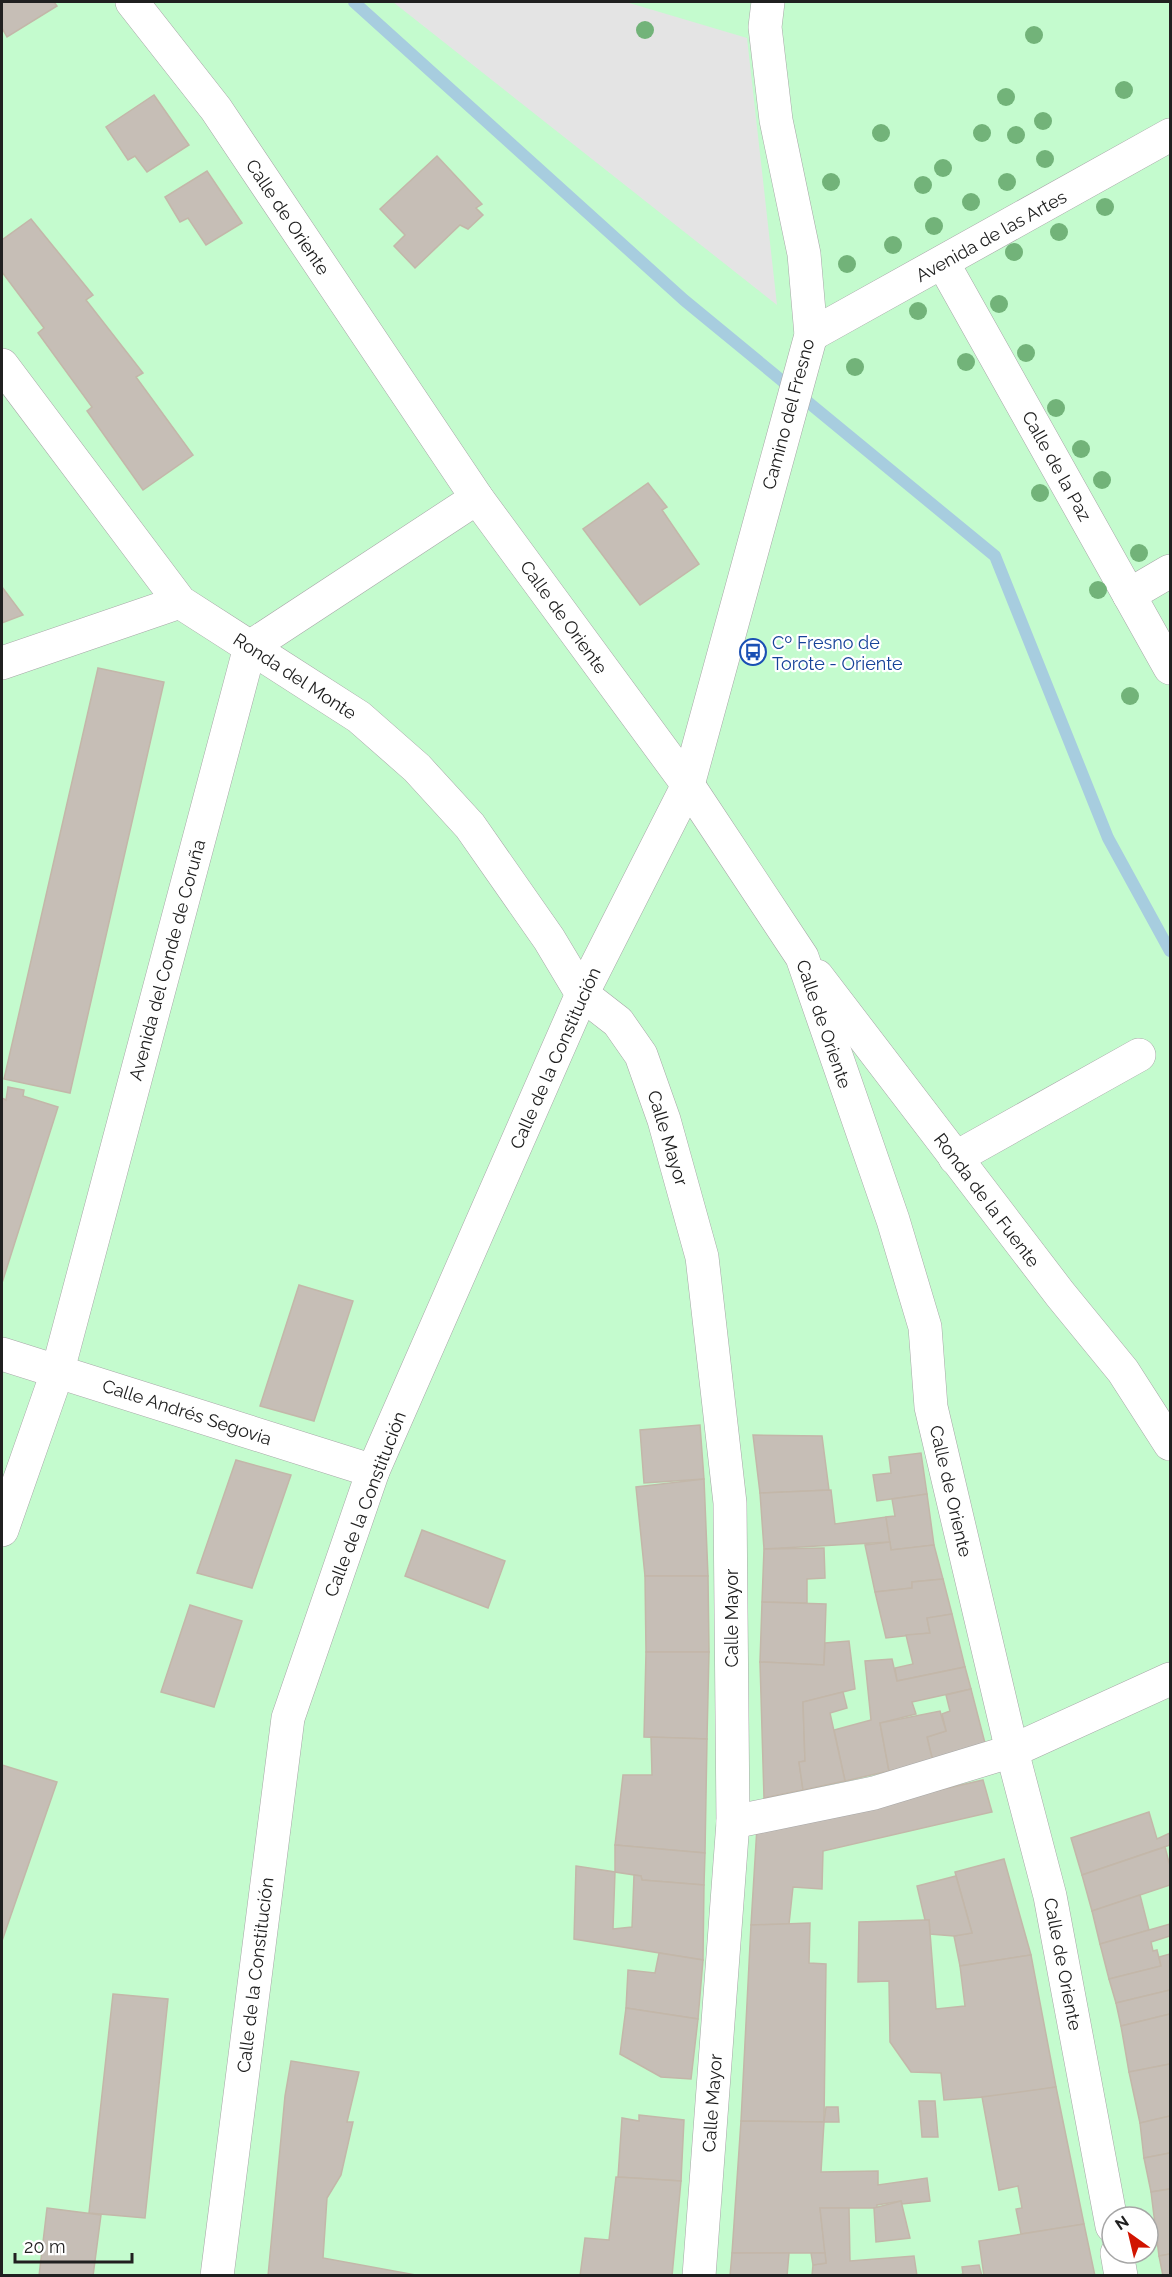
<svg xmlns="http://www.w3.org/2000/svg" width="1172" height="2277" font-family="Raleway,sans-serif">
<rect width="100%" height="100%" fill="#f1eee7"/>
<!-- park -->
<path fill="#c4fbce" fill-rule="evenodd" d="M2 2H1170V2275L2 2276ZM1112 2217H1148V2253H1112Z"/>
<!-- parking -->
<path fill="#e4e4e4" d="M393 2H626L747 38 777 305Z"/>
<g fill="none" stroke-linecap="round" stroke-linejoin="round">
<!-- stream -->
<path stroke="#a7cddf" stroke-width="12" d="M354 2 684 300 995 556 1108 838 1170 951"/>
</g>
<!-- building -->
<g fill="#c6beb6" stroke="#c3b7a9" stroke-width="1.5">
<path d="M2 2H54L57 6 7 37 2 28Z"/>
<path d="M154 95 189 145 147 172 135 156 128 160 106 127Z"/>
<path d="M437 156 482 204 476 208 483 215 468 229 460 225 415 268 394 246 405 235 380 209Z"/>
<path d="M207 171 242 223 206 245 188 218 180 222 165 197Z"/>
<path d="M31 219 93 295 86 300 143 373 136 377 193 455 143 490 87 411 92 407 38 333 44 328 2 272V240Z"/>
<path d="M648 483 667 507 662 510 699 564 640 605 583 529Z"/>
<path d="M2 587 23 615 2 623Z"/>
<path d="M98 668 164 682 70 1093 4 1079Z"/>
<path d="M8 1087 24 1090 23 1096 58 1107 2 1283V1098L6 1100Z"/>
<path d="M299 1285 353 1301 314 1421 260 1406Z"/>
<path d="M700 1425 704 1479 644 1483 640 1430Z"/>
<path d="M753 1435 822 1436 829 1490 760 1493Z"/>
<path d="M921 1453 927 1494 877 1501 873 1475 891 1473 889 1457Z"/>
<path d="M236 1460 291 1475 252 1588 197 1573Z"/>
<path d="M704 1479 708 1576H645L636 1487Z"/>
<path d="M831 1490 835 1524 886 1517 890 1542 764 1549 760 1493Z"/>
<path d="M927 1494 934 1545 891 1550 886 1517 895 1516 892 1499Z"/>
<path d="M422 1530 505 1561 488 1608 405 1576Z"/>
<path d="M890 1542 891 1550 934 1545 943 1579 912 1582V1588L875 1592 865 1545Z"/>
<path d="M824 1548 825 1578 807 1579V1603L762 1602 764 1549Z"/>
<path d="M645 1576H708L709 1652H646Z"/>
<path d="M943 1579 952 1614 927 1618 930 1633 886 1638 875 1592 912 1588V1582Z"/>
<path d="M762 1602 826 1604 824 1665 760 1662Z"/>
<path d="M190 1605 242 1621 214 1707 161 1692Z"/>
<path d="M952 1614 965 1667 897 1681 895 1668 913 1664 906 1635 930 1633 927 1618Z"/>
<path d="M849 1641 855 1689 803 1702 805 1761 799 1762 803 1790 764 1798 760 1662 824 1665 825 1643Z"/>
<path d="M646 1652H709L707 1739 644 1737Z"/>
<path d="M892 1659 897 1681 965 1667 971 1689 912 1702 916 1714 880 1723 889 1771 845 1781 834 1730 871 1720 865 1661Z"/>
<path d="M971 1689 987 1751 933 1762 927 1737 946 1731 942 1714 950 1711 946 1695Z"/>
<path d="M843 1692 847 1708 830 1713 845 1781 803 1790 799 1762 805 1761 803 1702Z"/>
<path d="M940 1711 946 1731 927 1737 933 1762 889 1771 880 1723Z"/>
<path d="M651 1737 707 1739 705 1853 615 1845 623 1775H652Z"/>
<path d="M2 1765 57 1782 2 1941Z"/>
<path d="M983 1780 992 1812 823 1851 822 1889 793 1887 789 1924 751 1925 757 1827 844 1812Z"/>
<path d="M1149 1812 1157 1839 1170 1833V1845L1082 1875 1071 1838Z"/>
<path d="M615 1845 705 1853 704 1885 642 1880 641 1876 615 1872Z"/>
<path d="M1165 1847 1170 1866V1885L1092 1911 1082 1875Z"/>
<path d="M1004 1859 1031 1955 960 1966 954 1936 972 1933 955 1872Z"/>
<path d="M576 1866 615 1872 613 1929 632 1927 634 1875 641 1876 642 1880 704 1885 703 1960 574 1939Z"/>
<path d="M956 1876 972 1933 954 1936 930 1934 929 1920H925L917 1886Z"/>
<path d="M1140 1895 1149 1930 1100 1944 1092 1911Z"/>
<path d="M925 1920H929L936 2009 965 2006 960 1966 1031 1955 1056 2087 999 2096 944 2100 941 2073 911 2072 890 2042 889 1981 858 1982 859 1922Z"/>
<path d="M810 1923 809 1963 826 1964 824 2122 741 2121 751 1925Z"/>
<path d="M1170 1924V1936L1151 1942 1153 1951 1157 1950 1161 1966 1109 1979 1100 1944Z"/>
<path d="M659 1953 703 1960 698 2019 626 2008 628 1970 655 1973Z"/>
<path d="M1170 1954V1990L1116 2003 1109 1979 1161 1966 1159 1957Z"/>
<path d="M1170 1990V2014L1121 2026 1116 2003Z"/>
<path d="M113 1994 168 1999 145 2218 89 2213Z"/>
<path d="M626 2008 698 2019 691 2079 661 2077 620 2054Z"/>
<path d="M1170 2014V2064L1129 2072 1121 2026Z"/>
<path d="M291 2061 359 2072 347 2122H353L341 2175 327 2198 323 2258 421 2276H268L285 2096Z"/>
<path d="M1170 2064V2116L1140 2123 1129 2072Z"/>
<path d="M1056 2087 1084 2224 1021 2234 1016 2209 1022 2208 1018 2186 999 2190 982 2097Z"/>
<path d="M919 2101H935L938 2137H922Z"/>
<path d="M826 2107H838L839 2122H824Z"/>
<path d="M639 2115 684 2120 681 2181 618 2177 622 2118 639 2121Z"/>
<path d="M1170 2116V2153L1144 2158 1140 2123Z"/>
<path d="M741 2121 824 2122 821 2172 878 2171V2185L927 2178 930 2201 902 2204 901 2201 877 2205V2208H820L825 2253H732Z"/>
<path d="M1170 2153V2189L1151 2192 1144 2158Z"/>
<path d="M616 2177 681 2181 672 2276H580L585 2238 609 2240Z"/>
<path d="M1170 2189V2254L1159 2256 1151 2192Z"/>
<path d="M901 2201 910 2238 876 2242 874 2208Z"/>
<path d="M47 2208 101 2215 93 2276H39Z"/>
<path d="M820 2208H849L850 2261 914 2256 917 2276H812L813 2265 826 2263Z"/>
<path d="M1084 2224 1095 2276H984L979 2241Z"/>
<path d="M732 2253H789L787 2276H730Z"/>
<path d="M811 2253H825L826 2263 813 2265Z"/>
<path d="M1170 2254V2276H1163L1159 2256Z"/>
<path d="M979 2265 982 2276H955L963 2274 962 2267Z"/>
</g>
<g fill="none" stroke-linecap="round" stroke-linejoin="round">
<defs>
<g id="pedestrian">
<path d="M1129 595 1170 571"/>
<path d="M955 1158 1139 1055"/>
</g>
<g id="minor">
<path d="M132 2 216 109 477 498 688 785 802 957 893 1220 925 1327 931 1407 1012 1751 1050 1896 1112 2226"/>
<path d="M943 263 1170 668"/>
<path d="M811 335 1170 135"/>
<path d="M2 365 180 602 359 717 417 768 470 826 549 939 582 994 618 1022 641 1055 664 1120 702 1257 730 1503 733 1822 699 2276"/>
<path d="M2 663 180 602"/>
<path d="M817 976 1060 1294 1123 1371 1170 1444"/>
<path d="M2 1354 373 1471"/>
<path d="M2 1530 58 1370 250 647 477 498"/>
<path d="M733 1822 874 1793 1012 1751 1170 1679"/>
<path d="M1117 2253 1121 2276"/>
<path d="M217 2276 288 1718 373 1471 582 994 688 785 811 335 804 254 776 120 765 27 768 2"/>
</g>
</defs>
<!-- pedestrian casing -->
<use href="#pedestrian" stroke="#a7a7a7" stroke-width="34"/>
<!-- minor casing -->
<use href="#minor" stroke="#a7a7a7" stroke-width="34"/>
<!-- pedestrian -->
<use href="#pedestrian" stroke="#fff" stroke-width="33"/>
<!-- minor -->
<use href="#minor" stroke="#fff" stroke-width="33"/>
</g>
<!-- trees -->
<g fill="#72b379">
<circle cx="645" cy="30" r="9"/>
<circle cx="1034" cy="35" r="9"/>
<circle cx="1124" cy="90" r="9"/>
<circle cx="1006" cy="97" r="9"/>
<circle cx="1043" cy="121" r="9"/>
<circle cx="881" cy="133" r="9"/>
<circle cx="982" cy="133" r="9"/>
<circle cx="1016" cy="135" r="9"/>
<circle cx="1045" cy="159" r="9"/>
<circle cx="943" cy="168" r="9"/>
<circle cx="831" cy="182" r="9"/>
<circle cx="1007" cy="182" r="9"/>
<circle cx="923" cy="185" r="9"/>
<circle cx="971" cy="202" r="9"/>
<circle cx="1105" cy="207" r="9"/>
<circle cx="934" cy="226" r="9"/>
<circle cx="1059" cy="232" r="9"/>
<circle cx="893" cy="245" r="9"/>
<circle cx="1014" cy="252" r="9"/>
<circle cx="847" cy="264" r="9"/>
<circle cx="999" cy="304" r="9"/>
<circle cx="918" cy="311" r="9"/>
<circle cx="1026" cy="353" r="9"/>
<circle cx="966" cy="362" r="9"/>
<circle cx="855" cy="367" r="9"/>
<circle cx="1056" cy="408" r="9"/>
<circle cx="1081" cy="449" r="9"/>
<circle cx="1102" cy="480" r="9"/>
<circle cx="1040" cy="493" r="9"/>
<circle cx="1139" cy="553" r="9"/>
<circle cx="1098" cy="590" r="9"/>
<circle cx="1130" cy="696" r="9"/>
</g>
<!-- icons -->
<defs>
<symbol id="bus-ring" viewBox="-11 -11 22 22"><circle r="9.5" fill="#fff" stroke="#1a4fb4" stroke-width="1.5"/><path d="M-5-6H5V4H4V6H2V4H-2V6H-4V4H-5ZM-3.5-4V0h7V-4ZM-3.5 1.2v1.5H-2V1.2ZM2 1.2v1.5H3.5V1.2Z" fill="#1a4fb4"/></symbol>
</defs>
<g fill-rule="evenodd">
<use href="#bus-ring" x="738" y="637" width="30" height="30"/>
</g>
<g text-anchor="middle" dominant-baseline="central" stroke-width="4.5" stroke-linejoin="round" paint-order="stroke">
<!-- street labels -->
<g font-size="18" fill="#202020" stroke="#fff">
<text transform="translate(288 217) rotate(56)">Calle de Oriente</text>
<text transform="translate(991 236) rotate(-29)">Avenida de las Artes</text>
<text transform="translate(788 414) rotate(-75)">Camino del Fresno</text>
<text transform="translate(1057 466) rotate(61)">Calle de la Paz</text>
<text transform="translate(564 617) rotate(54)">Calle de Oriente</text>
<text transform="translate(295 676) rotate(33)">Ronda del Monte</text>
<text transform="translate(167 960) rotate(-75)">Avenida del Conde de Coruña</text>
<text transform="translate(824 1024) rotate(71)">Calle de Oriente</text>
<text transform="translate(555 1058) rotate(-66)">Calle de la Constitución</text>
<text transform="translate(668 1138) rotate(73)">Calle Mayor</text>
<text transform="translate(987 1200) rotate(53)">Ronda de la Fuente</text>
<text transform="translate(187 1412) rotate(18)">Calle Andrés Segovia</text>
<text transform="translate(951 1491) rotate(77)">Calle de Oriente</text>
<text transform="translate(365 1504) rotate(-69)">Calle de la Constitución</text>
<text transform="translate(731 1618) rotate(-90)">Calle Mayor</text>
<text transform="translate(1063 1964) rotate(79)">Calle de Oriente</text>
<text transform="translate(255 1975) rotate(-83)">Calle de la Constitución</text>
<text transform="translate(712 2103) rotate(-86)">Calle Mayor</text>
</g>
<!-- transit labels -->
<g font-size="18" fill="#164399" stroke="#fff" text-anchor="start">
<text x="772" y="642">Cº Fresno de<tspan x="772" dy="21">Torote - Oriente</tspan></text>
</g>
</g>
<!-- border -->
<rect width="1172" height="2277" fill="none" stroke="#202020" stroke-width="6"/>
<!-- north arrow -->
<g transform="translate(1130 2235) rotate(326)"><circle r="28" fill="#ffffff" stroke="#a6a6a6" stroke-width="1.5"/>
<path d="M0-4.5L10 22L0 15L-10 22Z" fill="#d11400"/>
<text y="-9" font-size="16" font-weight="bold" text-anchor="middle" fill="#202020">N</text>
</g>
<!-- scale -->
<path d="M15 2253v9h117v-9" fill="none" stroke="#202020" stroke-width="3"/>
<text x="24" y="2253" font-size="18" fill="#202020" stroke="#ffffff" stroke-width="4.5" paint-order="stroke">20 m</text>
</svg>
